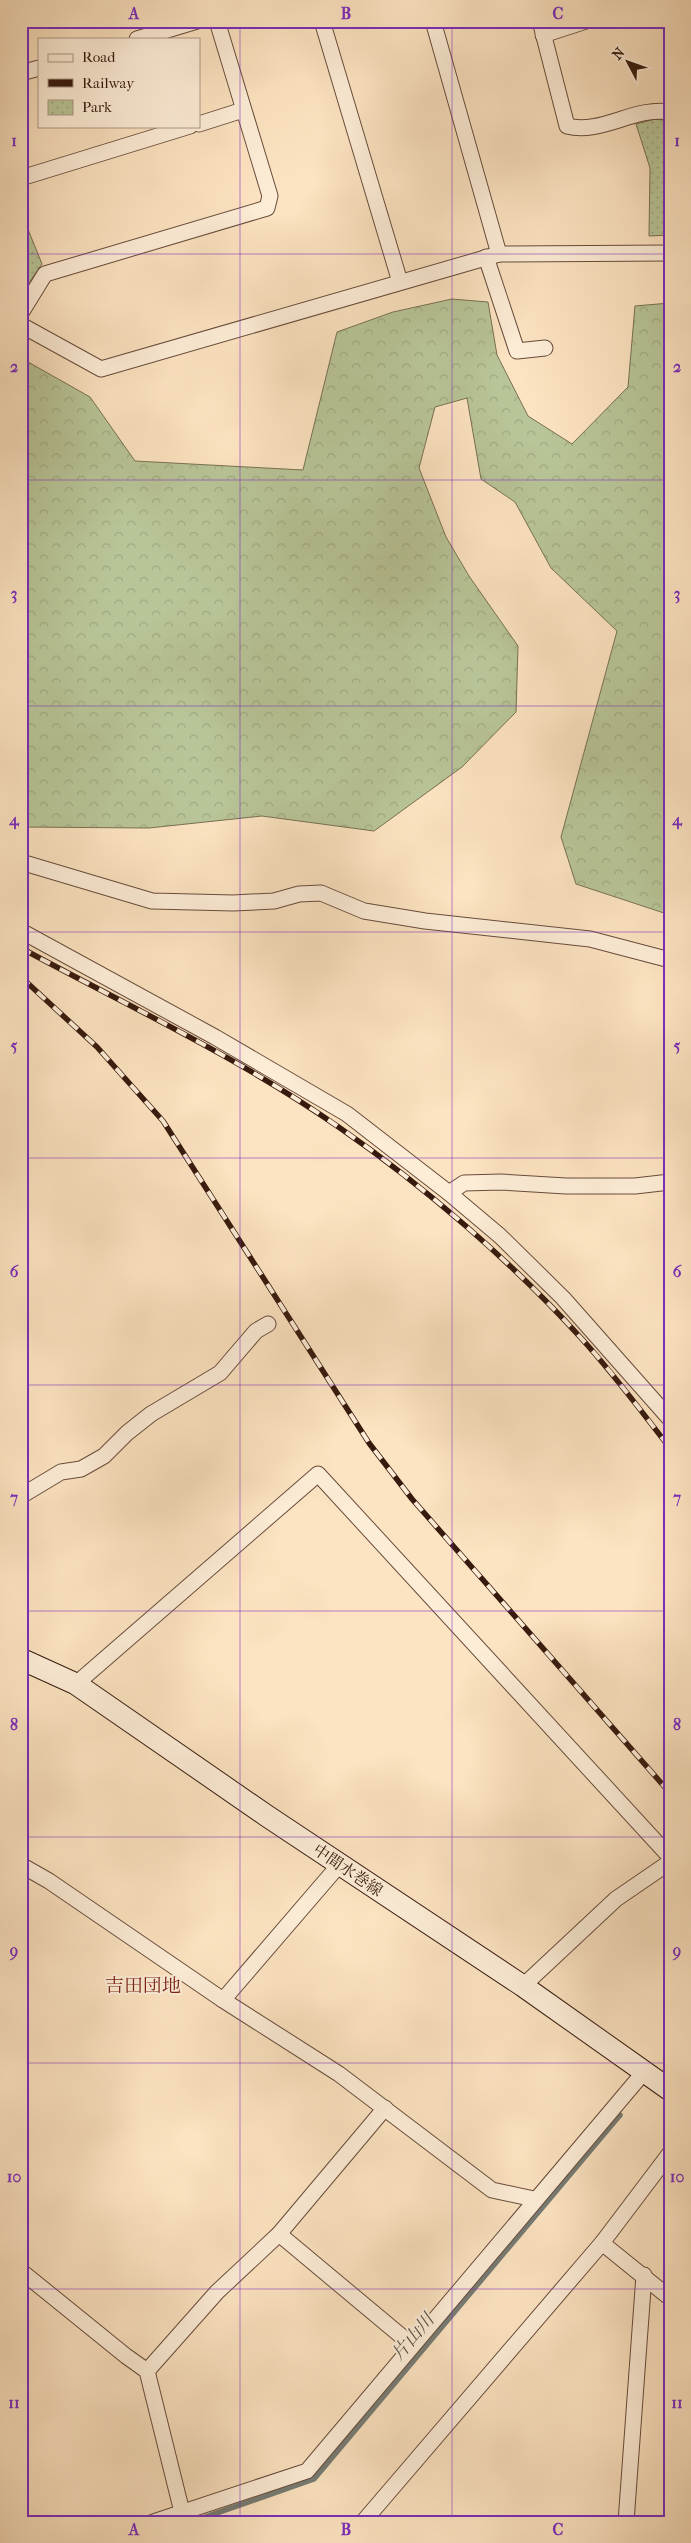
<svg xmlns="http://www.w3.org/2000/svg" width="691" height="2543" font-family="'IM FELL French Canon','Noto Serif JP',serif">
<defs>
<pattern id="forest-crowns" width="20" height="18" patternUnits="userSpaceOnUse" patternTransform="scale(1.25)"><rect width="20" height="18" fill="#b8c598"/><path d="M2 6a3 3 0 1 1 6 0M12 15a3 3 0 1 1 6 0" fill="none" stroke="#9fa982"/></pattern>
<pattern id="park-dots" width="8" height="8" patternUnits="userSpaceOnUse" patternTransform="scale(1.25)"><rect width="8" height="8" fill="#b8c598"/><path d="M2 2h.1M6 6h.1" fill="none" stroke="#9fa982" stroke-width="1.8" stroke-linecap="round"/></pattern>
</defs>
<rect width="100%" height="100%" fill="#fce3c1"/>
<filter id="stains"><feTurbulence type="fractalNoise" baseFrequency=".004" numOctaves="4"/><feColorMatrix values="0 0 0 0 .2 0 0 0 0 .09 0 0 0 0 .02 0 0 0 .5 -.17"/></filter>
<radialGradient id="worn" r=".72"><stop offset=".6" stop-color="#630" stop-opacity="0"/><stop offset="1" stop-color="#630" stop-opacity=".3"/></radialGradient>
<!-- forest -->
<path fill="url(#forest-crowns)" stroke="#787053" d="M452 299 488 302 497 355 528 416 572 444 628 387 635 306 670 303V915L576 884 561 837 617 631 551 568 515 502 481 479 467 398 435 407 419 468 446 537 469 576 518 646 516 712 462 767 374 831 262 816 149 828 21 827V358L90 397 135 461 303 470 337 332 393 312Z"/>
<!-- park -->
<g fill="url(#park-dots)" stroke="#787053">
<path d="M655 119 670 121V235L649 236 650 168 636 124Z"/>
<path d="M21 212 42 264 21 294Z"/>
</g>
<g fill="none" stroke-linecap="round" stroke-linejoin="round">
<!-- stream -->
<path stroke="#767c75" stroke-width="5.5" d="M191 2522 314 2479 620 2115"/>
<defs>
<g id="street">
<path d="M322 21 400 282"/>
<path d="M433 21 499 254"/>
<path d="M540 21 567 126C601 135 635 106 670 112"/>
<path d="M543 35 586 21"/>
<path d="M137 39 197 21"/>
<path d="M21 73 39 68"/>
<path d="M199 124 243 110"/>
<path d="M21 178 190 126"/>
<path d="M486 257 517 351 545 348"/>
<path d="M21 313 45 274 267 208 270 196 217 21"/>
<path d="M21 325 101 369 499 254 670 253"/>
<path d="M21 862 152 901 233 903 274 901 299 894 321 893 364 911 425 921 590 939 670 960"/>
<path d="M21 931 215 1037 347 1114 449 1193 500 1236 563 1298 670 1419"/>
<path d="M449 1193 464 1183 501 1182 566 1186H635L670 1182"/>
<path d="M21 1496 61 1472 81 1469 104 1456 127 1433 151 1414 220 1373 256 1331 268 1324"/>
<path d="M76 1684 318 1474 670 1857"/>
<path d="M21 1865 49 1881 223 2000 339 2074 492 2190 534 2199"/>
<path d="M523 1986 616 1899 670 1862"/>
<path d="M223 2000 340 1864"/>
<path d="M279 2234 412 2345"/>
<path d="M602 2243 670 2298"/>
<path d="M21 2271 126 2356 147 2371 182 2512"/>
<path d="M147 2371 217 2292 279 2234 385 2108"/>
<path d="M153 2522 307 2471 644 2072"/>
<path d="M363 2522 602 2243 670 2153"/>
<path d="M626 2522 644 2275"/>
</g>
<path id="secondary" d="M21 1659 76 1684 267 1816 523 1986 670 2090"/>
</defs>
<!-- street casing -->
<use href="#street" stroke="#684c3b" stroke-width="17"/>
<!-- secondary casing -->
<use href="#secondary" stroke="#371a0e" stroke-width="23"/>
<!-- street -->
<use href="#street" stroke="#fdedd7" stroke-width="15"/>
<!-- secondary -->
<use href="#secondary" stroke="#fdedd7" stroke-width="21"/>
<defs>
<g id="rail">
<path d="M21 948C128 1006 240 1058 340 1128 424 1186 512 1262 581 1338 613 1373 641 1411 670 1448"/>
<path d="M21 977 97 1047 163 1121 369 1443 412 1499 670 1793"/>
</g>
</defs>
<!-- rail casing -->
<use href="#rail" stroke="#371a0e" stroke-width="5.5"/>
<!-- rail -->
<use href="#rail" stroke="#fdedd7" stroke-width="4" stroke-dasharray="11" stroke-linecap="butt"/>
</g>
<!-- grid -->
<path fill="none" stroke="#7b2cbf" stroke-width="1" stroke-opacity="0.55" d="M240 21V2522M452 21V2522M21 254H670M21 480H670M21 706H670M21 932H670M21 1158H670M21 1385H670M21 1611H670M21 1837H670M21 2063H670M21 2289H670"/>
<g text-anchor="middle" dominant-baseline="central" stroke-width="4" stroke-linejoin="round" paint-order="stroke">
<!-- street labels -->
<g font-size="16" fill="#371a0e" stroke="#fdedd7">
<text transform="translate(348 1870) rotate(34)">中間水巻線</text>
</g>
<!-- water labels -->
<g font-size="18" font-style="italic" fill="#5c534a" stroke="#fdedd7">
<text transform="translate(413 2337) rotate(-50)">片山川</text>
</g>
<!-- quarter labels -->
<g font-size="19" fill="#7a1f14" stroke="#fdedd7">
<text x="143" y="1986">吉田団地</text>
</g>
</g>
<!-- margin -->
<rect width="691" height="2543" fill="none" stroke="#fce3c1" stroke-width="55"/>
<!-- legend -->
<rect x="38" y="38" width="162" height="90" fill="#fdedd7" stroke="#ae9987"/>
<rect x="48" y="54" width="25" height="8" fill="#fdedd7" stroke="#ae9987"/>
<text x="82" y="62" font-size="15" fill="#371a0e">Road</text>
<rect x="48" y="79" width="25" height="8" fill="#371a0e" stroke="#ae9987"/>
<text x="82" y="88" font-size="15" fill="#371a0e">Railway</text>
<rect x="48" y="100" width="25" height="15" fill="url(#park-dots)" stroke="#ae9987"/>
<text x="82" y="112" font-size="15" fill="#371a0e">Park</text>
<!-- north arrow -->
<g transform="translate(628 62) rotate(311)" stroke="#fdedd7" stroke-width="4" paint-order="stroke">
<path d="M0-4L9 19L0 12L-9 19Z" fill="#371a0e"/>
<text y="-8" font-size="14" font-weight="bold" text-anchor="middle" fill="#371a0e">N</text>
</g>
<rect x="28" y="28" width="636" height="2488" fill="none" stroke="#7b2cbf" stroke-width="2"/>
<g font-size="16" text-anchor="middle" font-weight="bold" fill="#7b2cbf">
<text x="134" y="19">A</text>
<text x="346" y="19">B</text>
<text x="558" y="19">C</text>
<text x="14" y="146">1</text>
<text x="677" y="146">1</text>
<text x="14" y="372">2</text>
<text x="677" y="372">2</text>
<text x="14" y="599">3</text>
<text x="677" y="599">3</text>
<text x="14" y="825">4</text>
<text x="677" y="825">4</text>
<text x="14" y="1051">5</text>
<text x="677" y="1051">5</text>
<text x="14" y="1277">6</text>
<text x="677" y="1277">6</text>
<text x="14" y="1503">7</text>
<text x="677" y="1503">7</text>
<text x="14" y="1730">8</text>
<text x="677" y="1730">8</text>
<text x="14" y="1956">9</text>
<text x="677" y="1956">9</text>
<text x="14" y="2182">10</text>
<text x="677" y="2182">10</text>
<text x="14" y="2408">11</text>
<text x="677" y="2408">11</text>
<text x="134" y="2535">A</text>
<text x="346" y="2535">B</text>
<text x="558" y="2535">C</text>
</g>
<rect width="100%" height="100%" filter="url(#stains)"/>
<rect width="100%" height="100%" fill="url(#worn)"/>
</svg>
